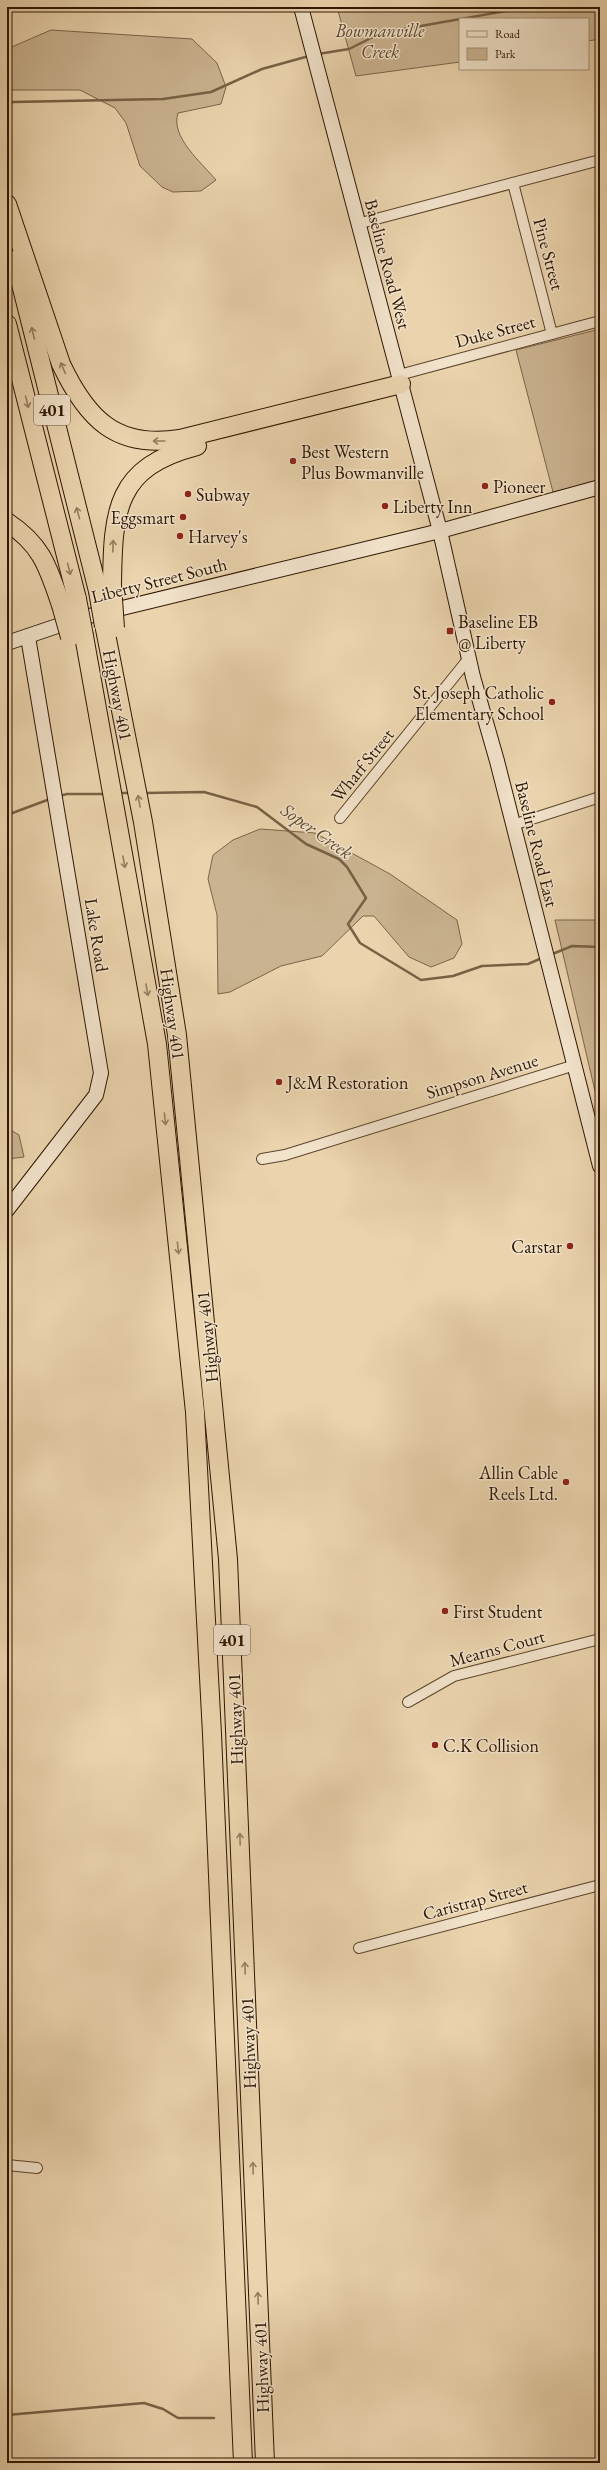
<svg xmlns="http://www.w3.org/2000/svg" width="607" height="2470" font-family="'EB Garamond',serif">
<rect width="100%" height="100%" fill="#ead3ad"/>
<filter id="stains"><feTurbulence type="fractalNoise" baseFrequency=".005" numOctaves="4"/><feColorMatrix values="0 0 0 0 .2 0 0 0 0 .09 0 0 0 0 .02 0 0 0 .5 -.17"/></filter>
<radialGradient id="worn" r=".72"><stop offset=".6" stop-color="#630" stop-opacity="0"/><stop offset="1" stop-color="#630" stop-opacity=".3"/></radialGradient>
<!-- green -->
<g fill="#cab390" stroke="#7c6448">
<path d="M337 7H600V39L588 41V19H460V62L356 76Z"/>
<path d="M51 30 192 39 217 63 226 87 221 104 178 113C170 137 202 163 216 180L201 191 173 192 162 187 140 166 126 123 115 108 80 90H7V49Z"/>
<path d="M600 329V481L553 492 516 350Z"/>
<path d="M260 829 315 833 390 874 457 920 462 944 454 958 431 967 409 957 374 916H363L322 956 281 966 230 992 218 994 217 915 208 879 213 855 233 840Z"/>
<path d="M555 920H600V1108H599Z"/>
<path d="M7 1128 19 1135 24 1157 7 1159Z"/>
</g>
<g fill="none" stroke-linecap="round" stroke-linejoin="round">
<!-- stream -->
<g stroke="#786144" stroke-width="2.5">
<path d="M318 54 349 49 381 33 511 10 514 7"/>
<path d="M7 104 13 102 163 99 211 92 262 69 309 56"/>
<path d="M119 793H132"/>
<path d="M145 793 204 792 257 807 306 844 339 859 347 867 366 898 348 924 360 943 421 980 453 976 482 966 528 964 542 958"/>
<path d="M59 796 67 794H106"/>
<path d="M7 815 50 799"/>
<path d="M550 955 572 946 600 947"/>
<path d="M7 2415 144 2403 163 2409 178 2418H214"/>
</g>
<defs>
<g id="street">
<path d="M513 183 552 334"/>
<path d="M357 224 600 160"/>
<path d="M399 375 600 321"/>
<path d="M340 818 470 657"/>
<path d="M513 825 600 797"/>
<path d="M262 1159 285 1155 575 1065"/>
<path d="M408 1702 454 1676 600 1639"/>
<path d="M359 1948 600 1885"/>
<path d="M7 2165 37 2168"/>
</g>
<g id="secondary">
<path d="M301 7 440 531 473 677 497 761 600 1166"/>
<path d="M7 643 81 618 440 531 600 487"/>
<path d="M7 1210 96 1095 101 1073 28 637"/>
</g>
<g id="highway">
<path d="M7 204 61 364C87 419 116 449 180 439L401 384"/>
<path d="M15 260 98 591"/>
<path d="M7 324 77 599"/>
<path d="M7 522C42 545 48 567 61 605"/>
<path d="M112 585C113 511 115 467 197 446"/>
<path d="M105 629 143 822 177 1035 228 1559 265 2463"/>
<path d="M84 636 157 1044 195 1412 212 1734 243 2463"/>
</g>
</defs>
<!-- street casing -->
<use href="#street" stroke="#5d452b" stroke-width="12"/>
<!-- secondary casing -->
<use href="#secondary" stroke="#2e1600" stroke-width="16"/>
<!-- highway casing -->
<use href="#highway" stroke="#2e1600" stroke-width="20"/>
<!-- street -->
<use href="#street" stroke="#f1e2ca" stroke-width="10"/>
<!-- secondary -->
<use href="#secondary" stroke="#f1e2ca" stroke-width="14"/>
<!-- highway -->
<use href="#highway" stroke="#ead3ad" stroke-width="18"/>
<defs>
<g id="highway-bridge">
<path d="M112 585 115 628"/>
<path d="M98 591 104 626"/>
<path d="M77 599 84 636"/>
<path d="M61 605 70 637"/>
</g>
</defs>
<!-- highway-bridge casing -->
<use href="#highway-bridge" stroke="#2e1600" stroke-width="20" stroke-linecap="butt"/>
<!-- highway-bridge -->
<use href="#highway-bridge" stroke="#ead3ad" stroke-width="18"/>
</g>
<!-- one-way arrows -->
<defs><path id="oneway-shaft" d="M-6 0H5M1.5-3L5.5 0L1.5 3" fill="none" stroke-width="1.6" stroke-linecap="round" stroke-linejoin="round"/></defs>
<g stroke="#957e5f">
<use href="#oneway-shaft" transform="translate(33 333) rotate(-104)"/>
<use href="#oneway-shaft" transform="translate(63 368) rotate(-113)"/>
<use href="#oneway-shaft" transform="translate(27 402) rotate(76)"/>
<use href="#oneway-shaft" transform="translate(159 441) rotate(180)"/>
<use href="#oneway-shaft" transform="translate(78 513) rotate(-105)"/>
<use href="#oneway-shaft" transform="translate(113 546) rotate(-89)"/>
<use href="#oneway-shaft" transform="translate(69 569) rotate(76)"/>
<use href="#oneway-shaft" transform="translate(139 801) rotate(-101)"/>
<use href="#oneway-shaft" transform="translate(124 862) rotate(80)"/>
<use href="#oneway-shaft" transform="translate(147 990) rotate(80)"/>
<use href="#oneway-shaft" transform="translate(165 1119) rotate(84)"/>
<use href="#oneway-shaft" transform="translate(178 1248) rotate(84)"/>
<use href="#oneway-shaft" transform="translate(240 1839) rotate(-92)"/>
<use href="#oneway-shaft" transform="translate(245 1968) rotate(-92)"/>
<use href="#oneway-shaft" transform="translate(253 2168) rotate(-92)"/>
<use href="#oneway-shaft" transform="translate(258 2298) rotate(-92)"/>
</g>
<!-- markers -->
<g fill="#8f2418" stroke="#f1e2ca" stroke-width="1.5">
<circle cx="293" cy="461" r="4"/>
<circle cx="485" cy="486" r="4"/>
<circle cx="188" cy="494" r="4"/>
<circle cx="385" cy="506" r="4"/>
<circle cx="183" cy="517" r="4"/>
<circle cx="180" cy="536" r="4"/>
<rect x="446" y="627" width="8" height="8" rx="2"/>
<circle cx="552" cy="702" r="4"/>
<circle cx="279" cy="1082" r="4"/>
<circle cx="570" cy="1246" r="4"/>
<circle cx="566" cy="1482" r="4"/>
<circle cx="445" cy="1611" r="4"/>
<circle cx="435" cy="1745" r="4"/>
</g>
<g text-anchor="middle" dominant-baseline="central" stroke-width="3" stroke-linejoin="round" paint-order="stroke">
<!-- shield labels -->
<g fill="#f1e2ca" stroke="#68533d" stroke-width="1">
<rect x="34" y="395" width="36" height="30" rx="3"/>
<rect x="214" y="1625" width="36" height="30" rx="3"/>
</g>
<g font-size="17" font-weight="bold" fill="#2e1600">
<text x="52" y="410">401</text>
<text x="232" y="1640">401</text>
</g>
<!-- park labels -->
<g font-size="18" font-style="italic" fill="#5d452b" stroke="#f1e2ca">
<text x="380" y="30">Bowmanville<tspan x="380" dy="21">Creek</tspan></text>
</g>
<!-- street labels -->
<g font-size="18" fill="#2e1600" stroke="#f1e2ca">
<text transform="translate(549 254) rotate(75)">Pine Street</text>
<text transform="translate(388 264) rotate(75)">Baseline Road West</text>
<text transform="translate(495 331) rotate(-15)">Duke Street</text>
<text transform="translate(159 580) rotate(-14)">Liberty Street South</text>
<text transform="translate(118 695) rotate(79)">Highway 401</text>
<text transform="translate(362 765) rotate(-51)">Wharf Street</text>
<text transform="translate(537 844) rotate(76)">Baseline Road East</text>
<text transform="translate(97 935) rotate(81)">Lake Road</text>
<text transform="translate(173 1014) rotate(82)">Highway 401</text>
<text transform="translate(482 1076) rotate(-17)">Simpson Avenue</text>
<text transform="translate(207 1337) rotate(-96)">Highway 401</text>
<text transform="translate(497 1648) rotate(-15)">Mearns Court</text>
<text transform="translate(235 1719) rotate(-92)">Highway 401</text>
<text transform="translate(475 1900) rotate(-15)">Caristrap Street</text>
<text transform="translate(248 2043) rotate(-92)">Highway 401</text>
<text transform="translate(261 2367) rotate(-92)">Highway 401</text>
</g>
<!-- poi labels -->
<g font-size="18" fill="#2e1600" stroke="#f1e2ca" text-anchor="start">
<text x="301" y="451">Best Western<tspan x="301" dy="21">Plus Bowmanville</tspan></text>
<text x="493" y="486">Pioneer</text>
<text x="196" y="494">Subway</text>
<text x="393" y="506">Liberty Inn</text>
<text x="175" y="517" text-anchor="end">Eggsmart</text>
<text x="188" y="536">Harvey's</text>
<text x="458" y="621">Baseline EB<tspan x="458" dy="21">@ Liberty</tspan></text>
<text x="544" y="692" text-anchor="end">St. Joseph Catholic<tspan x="544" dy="21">Elementary School</tspan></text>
<text x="287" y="1082">J&amp;M Restoration</text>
<text x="562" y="1246" text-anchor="end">Carstar</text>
<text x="558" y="1472" text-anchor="end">Allin Cable<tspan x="558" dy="21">Reels Ltd.</tspan></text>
<text x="453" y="1611">First Student</text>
<text x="443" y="1745">C.K Collision</text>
</g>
<!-- water labels -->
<g font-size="19" font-style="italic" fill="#60482e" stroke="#f1e2ca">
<text transform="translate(317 831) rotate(35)">Soper Creek</text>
</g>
</g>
<!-- margin -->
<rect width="607" height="2470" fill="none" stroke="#ead3ad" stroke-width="24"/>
<rect x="8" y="8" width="591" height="2454" fill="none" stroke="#2e1600" stroke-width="2"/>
<rect x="12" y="12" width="583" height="2446" fill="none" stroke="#2e1600"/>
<!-- legend -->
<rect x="459" y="18" width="130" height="52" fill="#f1e2ca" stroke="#a39079"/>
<rect x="467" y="31" width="20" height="6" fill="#f1e2ca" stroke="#a39079"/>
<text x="495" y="38" font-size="12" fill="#2e1600">Road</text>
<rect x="467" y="48" width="20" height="12" fill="#cab390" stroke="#a39079"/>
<text x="495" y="58" font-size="12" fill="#2e1600">Park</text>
<rect width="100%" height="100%" filter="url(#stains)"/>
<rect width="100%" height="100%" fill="url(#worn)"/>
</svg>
